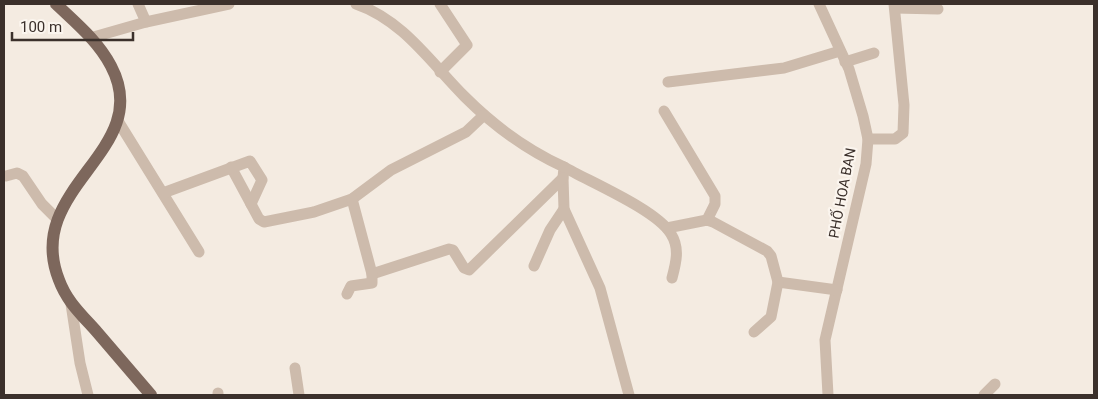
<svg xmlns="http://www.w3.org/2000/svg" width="1098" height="399" font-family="Roboto,sans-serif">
<rect width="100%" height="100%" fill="#f4ebe1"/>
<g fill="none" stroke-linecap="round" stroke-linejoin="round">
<!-- minor -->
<g stroke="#cdbbac" stroke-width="11">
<path d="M138 4 146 22"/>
<path d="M356 4C403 20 431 63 465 97 494 126 527 150 564 167L563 178 564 209 600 288 629 395"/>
<path d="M440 4 467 45 440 72"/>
<path d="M819 4 849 69 863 116 868 139 866 164 825 340 828 395"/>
<path d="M895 8 938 9"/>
<path d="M90 38 146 22 229 4"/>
<path d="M845 62 874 53"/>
<path d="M668 82 784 68 840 51"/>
<path d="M664 111 715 196V204L707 220"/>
<path d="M118 121 199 252"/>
<path d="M868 139H895L903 133 904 105 894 4"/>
<path d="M231 167 259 219 264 222 314 212 352 199 391 170 466 132 484 115"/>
<path d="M564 167C590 182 657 210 671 234 680 248 676 263 672 278"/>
<path d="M6 176 17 173 23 176 42 204 57 219"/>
<path d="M163 193 250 161 262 180 251 204"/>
<path d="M352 199 372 274 449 249 453 250 464 268 469 270 563 178"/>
<path d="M667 228 707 220 713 222 767 251 771 256 778 282 837 290"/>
<path d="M534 266 550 230 564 209"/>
<path d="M347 294 351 286 372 283V274"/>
<path d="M71 304 80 363 88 395"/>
<path d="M754 332 771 317 778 282"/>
<path d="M295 368 299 395"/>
<path d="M218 395V393"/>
<path d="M984 395 995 384"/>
</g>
<!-- major -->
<path stroke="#7d675c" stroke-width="12" d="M56 4C76 23 98 41 111 66 156 151 22 187 59 280 67 302 82 315 97 332 115 353 133 374 151 395"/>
</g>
<g text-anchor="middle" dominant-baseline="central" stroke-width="4.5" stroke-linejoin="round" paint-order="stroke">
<!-- street labels -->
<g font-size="14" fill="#3b302b" stroke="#fbf5ee">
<text transform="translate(842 193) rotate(-79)">PHỐ HOA BAN</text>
</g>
</g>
<!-- border -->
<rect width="1098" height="399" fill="none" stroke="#3b302b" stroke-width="10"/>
<!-- scale -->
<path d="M12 32v8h121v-8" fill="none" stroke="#3b302b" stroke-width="2.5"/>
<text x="20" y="32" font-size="15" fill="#3b302b" stroke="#fbf5ee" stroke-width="4" paint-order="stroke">100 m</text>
</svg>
